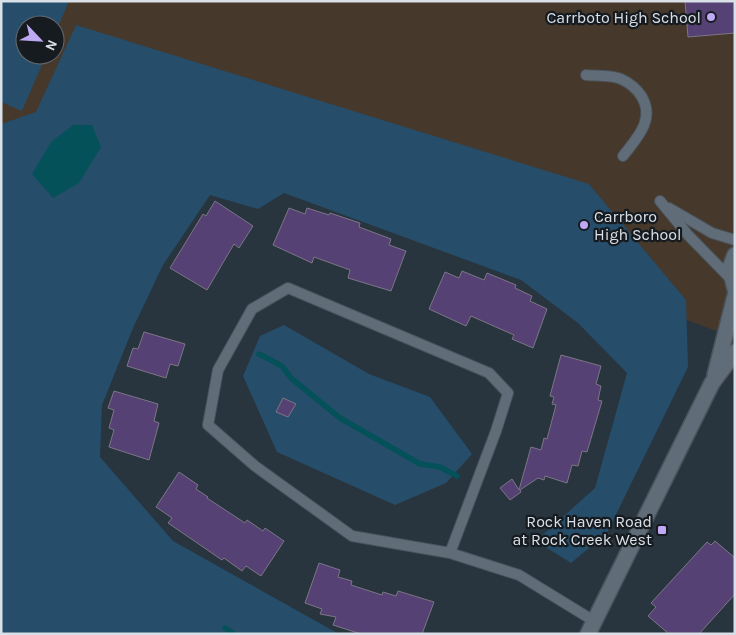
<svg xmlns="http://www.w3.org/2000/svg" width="736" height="635" font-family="Karla,sans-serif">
<rect width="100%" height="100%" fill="#28353e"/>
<!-- education -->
<path fill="#46382a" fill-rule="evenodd" d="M1 1H735V338L169 126 1 491ZM25 25H55V55H25Z"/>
<!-- green -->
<g fill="#264d6a">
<path d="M1 1H69L55 34V25H25V55H46L22 111 1 102Z"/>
<path d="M76 25 589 184 686 300 688 367 607 533 571 563 536 541 595 488 627 373 578 323 521 280 284 193 258 209 210 195 163 265 133 328 102 405 100 457 173 541 339 634H1V124L36 112Z"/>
<path d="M284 325 369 374 430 397 472 454 446 483 395 505 277 452 243 376 260 336Z"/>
</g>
<!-- water -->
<path fill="#05515a" d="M73 125H92L101 147 79 183 53 198 32 174 51 142Z"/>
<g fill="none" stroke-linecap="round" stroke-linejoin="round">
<!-- stream -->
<g stroke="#05515a" stroke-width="5.5">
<path d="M259 354 282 366 291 378 340 418 420 464 440 467 457 476"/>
<path d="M225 628 234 634"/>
</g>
</g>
<!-- building -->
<g fill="#554173" stroke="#7c7686">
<path d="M685 1H735V33L688 37Z"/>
<path d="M215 201 253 226 239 248 234 244 207 290 170 268 203 214 206 216Z"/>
<path d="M289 208 305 214 307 208 329 215 330 213 360 223 359 227 391 239 389 245 406 251 391 291 348 278 350 270 314 257 312 263 273 245Z"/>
<path d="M462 271 484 280 487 273 516 285 515 288 532 296 530 301 547 309 533 348 512 339 514 335 471 316 466 326 429 309 445 272 459 278Z"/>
<path d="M144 332 185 344 178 366 170 364 166 378 127 366 133 348 138 349Z"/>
<path d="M561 355 601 366 596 384 601 386 598 400 602 401 587 452 582 451 578 466 572 465 567 483 545 476 544 480 538 478 520 490 521 492 510 500 500 488 512 479 519 490 531 447 541 450 544 438 547 439 556 405 552 404 554 397 550 396Z"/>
<path d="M114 391 158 404 154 421 159 423 149 460 109 447 114 430 109 428 114 410 108 408Z"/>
<path d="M283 398 296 404 288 417 276 412Z"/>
<path d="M179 472 198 485 196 489 208 497 207 498 245 523 247 520 263 531 265 528 284 541 261 576 246 566 242 571 224 558 222 560 168 523 172 518 156 507Z"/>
<path d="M715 541 735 558V594L699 634H669L648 616 656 607 651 603 707 542 711 545Z"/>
<path d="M319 563 340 570 338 577 352 581 351 585 382 595 383 592 396 596 398 591 434 602 422 634H361L333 625 336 617 320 614 322 609 305 603Z"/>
</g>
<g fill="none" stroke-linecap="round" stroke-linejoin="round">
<defs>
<g id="service">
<path d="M586 75C597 76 612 75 621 79 630 83 637 89 642 97 655 120 637 138 623 156"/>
<path d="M660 201 688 235 731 279"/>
<path d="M669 208 712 233 735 240"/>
<path d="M450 553 496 431 508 393 489 373 288 288 252 309 218 370 208 425 255 466 352 536 450 553 519 575 594 621"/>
</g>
<g id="minor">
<path d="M735 255 730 268 735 289"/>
<path d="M715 375 735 296"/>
<path d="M588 634 712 383 735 352"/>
</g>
</defs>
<!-- service casing -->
<use href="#service" stroke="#49535b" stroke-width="12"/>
<!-- minor casing -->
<use href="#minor" stroke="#49535b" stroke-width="18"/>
<!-- service -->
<use href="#service" stroke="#606d79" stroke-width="10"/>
<!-- minor -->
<use href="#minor" stroke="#606d79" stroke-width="15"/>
</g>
<!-- markers -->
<g fill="#bfa8f4" stroke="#161b20" stroke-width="2">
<circle cx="711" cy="17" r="5"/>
<circle cx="584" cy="225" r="5"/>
<rect x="657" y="525" width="10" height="10" rx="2.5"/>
</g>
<g text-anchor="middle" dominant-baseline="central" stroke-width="4.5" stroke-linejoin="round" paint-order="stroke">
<!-- poi labels -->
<g font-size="16" fill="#d9e0e7" stroke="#161b20" text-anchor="end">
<text x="701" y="17">Carrboto High School</text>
<text x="594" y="216" text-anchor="start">Carrboro<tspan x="594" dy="18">High School</tspan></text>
<text x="652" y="521">Rock Haven Road<tspan x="652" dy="18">at Rock Creek West</tspan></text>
</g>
</g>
<!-- border -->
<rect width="736" height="635" fill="none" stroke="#d9e0e7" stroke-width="5"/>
<!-- north arrow -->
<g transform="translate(40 40) rotate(115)"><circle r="24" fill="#161b20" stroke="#646a70"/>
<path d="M0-4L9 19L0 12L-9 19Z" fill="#bfa8f4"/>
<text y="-8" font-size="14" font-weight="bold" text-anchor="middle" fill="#d9e0e7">N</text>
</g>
</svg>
